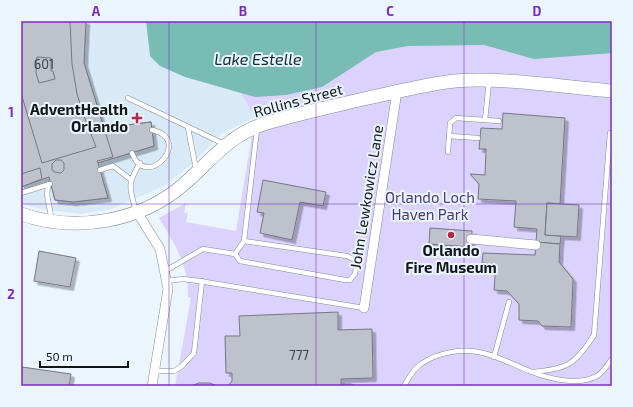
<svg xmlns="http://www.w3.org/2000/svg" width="633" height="407" font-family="'Exo 2',sans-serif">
<defs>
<filter id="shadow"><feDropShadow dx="3.5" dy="3.5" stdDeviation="0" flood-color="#0004"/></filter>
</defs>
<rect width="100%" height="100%" fill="#eaf5fe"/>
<!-- built -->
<path fill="#d8e9f7" d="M21 21H146L150 56 243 93 255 117 221 134 194 162 164 186 111 209 81 214 40 209 21 203Z"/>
<!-- green -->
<path fill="#dbd3fe" d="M612 21V386H175L191 298 188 297C189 266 175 244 159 218L186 203 184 213H188L186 222 236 231 255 117 241 93 205 82 336 51Z"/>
<!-- water -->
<path fill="#78bcb4" d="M146 21H612V53L534 59 484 45 408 46 376 52 322 87 286 95 255 97 185 77 160 66 150 56Z"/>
<!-- building -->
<g fill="#bdc2cd" stroke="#747882" fill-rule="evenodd" filter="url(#shadow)">
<path d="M21 21H86L84 63 113 157 97 161 108 198 73 202 55 200 49 177 42 179 40 168 21 174Z"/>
<path d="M70 21H86L84 63 104 128 151 122 154 146 98 163 108 198 73 202 55 200 49 177 21 187V93L42 163 96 147 84 116 77 94 72 64ZM56 160H61L64 163V170L61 173 54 172 52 169V164Z"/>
<path d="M37 57 51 58V71H53L55 79 39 83 36 73Z"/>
<path d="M503 113 565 118 560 204 547 203 545 235 561 236 560 244 536 242 537 229 514 227 516 201 478 199 479 184 470 174 485 175 486 149H479L481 128 502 129Z"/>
<path d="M151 122 154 146 98 163 97 161 113 157 104 128Z"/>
<path d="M40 168 42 179 21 187V174Z"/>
<path d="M263 180 326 192 323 206 300 202 292 240 260 233 264 213 257 212Z"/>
<path d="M547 203 579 205 577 237 545 235Z"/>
<path d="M430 228 472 231 471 247 429 244Z"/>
<path d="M536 242 560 244 559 262 573 279 571 327 542 326 538 321 519 320V304L507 291 494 290 496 264 482 263 483 253 535 255Z"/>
<path d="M39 251 76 258 70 287 34 281Z"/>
<path d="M338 312V330L372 329 373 378 341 379V384H351L355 386H228L232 381V373H226L225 336H240L239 316Z"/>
<path d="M22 367 71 374 69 386H21Z"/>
<path d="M199 383H210L217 386H191Z"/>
</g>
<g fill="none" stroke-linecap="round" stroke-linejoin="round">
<defs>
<g id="lane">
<path d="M128 98 224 144"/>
<path d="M485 120 489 82"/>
<path d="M188 128 196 169"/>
<path d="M612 133H610L594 335C575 365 567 369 532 372 550 379 578 386 597 376 604 372 607 365 612 359"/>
<path d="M449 136 478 138"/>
<path d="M448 152 450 123 456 118 499 121"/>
<path d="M132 153C146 192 194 139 152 130"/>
<path d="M100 170 113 166 130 179"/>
<path d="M48 185 47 195 52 221"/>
<path d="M21 193 50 184"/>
<path d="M136 211C129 188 127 184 140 163"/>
<path d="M235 254 244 241 257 129"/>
<path d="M165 271 203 249 235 254 240 261 345 280H350L355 274 357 261 347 256 244 241"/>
<path d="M167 281 183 279 199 281 364 308"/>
<path d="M494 357 509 302"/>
<path d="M155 371H174L182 366 194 353 202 281"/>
<path d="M404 386C409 378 413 369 421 364 438 352 463 348 483 353 500 357 516 366 532 372"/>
</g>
<g id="street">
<path d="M137 212 160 249 168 289 152 386"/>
<path d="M471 239 536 245"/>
<path d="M364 308 397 91"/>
</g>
<path id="secondary" d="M21 214C75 233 141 222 184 184 212 160 229 134 267 123 300 113 334 106 368 98 396 92 426 84 455 81 503 77 563 87 612 91"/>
</defs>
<!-- lane casing -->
<use href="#lane" stroke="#818b92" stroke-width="5.5"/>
<!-- street casing -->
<use href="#street" stroke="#818b92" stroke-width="10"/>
<!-- secondary casing -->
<use href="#secondary" stroke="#818b92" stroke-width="14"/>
<!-- lane -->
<use href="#lane" stroke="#fff" stroke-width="4.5"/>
<!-- street -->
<use href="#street" stroke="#fff" stroke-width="9"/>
<!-- secondary -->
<use href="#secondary" stroke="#fff" stroke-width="13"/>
</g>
<!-- grid -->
<path fill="none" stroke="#7b2cbf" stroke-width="1" stroke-opacity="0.55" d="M169 21V386M316 21V386M464 21V386M21 204H612"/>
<!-- markers -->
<g fill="#b72547" stroke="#eaf5fe" stroke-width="1.5">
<path d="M135 112h4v4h4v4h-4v4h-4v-4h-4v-4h4z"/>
<circle cx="451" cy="235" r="4"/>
</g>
<g text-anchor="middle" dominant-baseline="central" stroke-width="4" stroke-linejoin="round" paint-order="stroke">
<!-- number labels -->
<g font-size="13" fill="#3d4146">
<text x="44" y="64">601</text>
<text x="299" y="355">777</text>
</g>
<!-- street labels -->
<g font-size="15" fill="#121619" stroke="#eaf5fe">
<text transform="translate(298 100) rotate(-15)">Rollins Street</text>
<text transform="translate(366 197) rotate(-81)">John Lewkowicz Lane</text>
</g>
<!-- poi labels -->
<g font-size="15" font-weight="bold" fill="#121619" stroke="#eaf5fe" text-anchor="end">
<text x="128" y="109">AdventHealth<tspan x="128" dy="17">Orlando</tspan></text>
<text x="451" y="250" text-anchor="middle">Orlando<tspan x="451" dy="17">Fire Museum</tspan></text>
</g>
<!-- park labels -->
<g font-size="15" fill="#4a3a77" stroke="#eaf5fe">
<text x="430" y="197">Orlando Loch<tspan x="430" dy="17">Haven Park</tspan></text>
</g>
<!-- water labels -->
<g font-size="16" font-style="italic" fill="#0c2f2c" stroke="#eaf5fe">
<text x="258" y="58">Lake Estelle</text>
</g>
</g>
<!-- border -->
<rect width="633" height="407" fill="none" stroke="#eaf5fe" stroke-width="44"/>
<!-- scale -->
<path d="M40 361v6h88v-6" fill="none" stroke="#121619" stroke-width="2"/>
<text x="46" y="361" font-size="12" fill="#121619" stroke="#eaf5fe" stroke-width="3" paint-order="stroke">50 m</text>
<rect x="22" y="22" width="589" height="363" fill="none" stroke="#7b2cbf" stroke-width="1.5"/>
<g font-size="13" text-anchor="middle" font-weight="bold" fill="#7b2cbf">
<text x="96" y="16">A</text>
<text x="243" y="16">B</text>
<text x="390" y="16">C</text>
<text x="537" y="16">D</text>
<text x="11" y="117">1</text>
<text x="11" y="299">2</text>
</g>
</svg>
